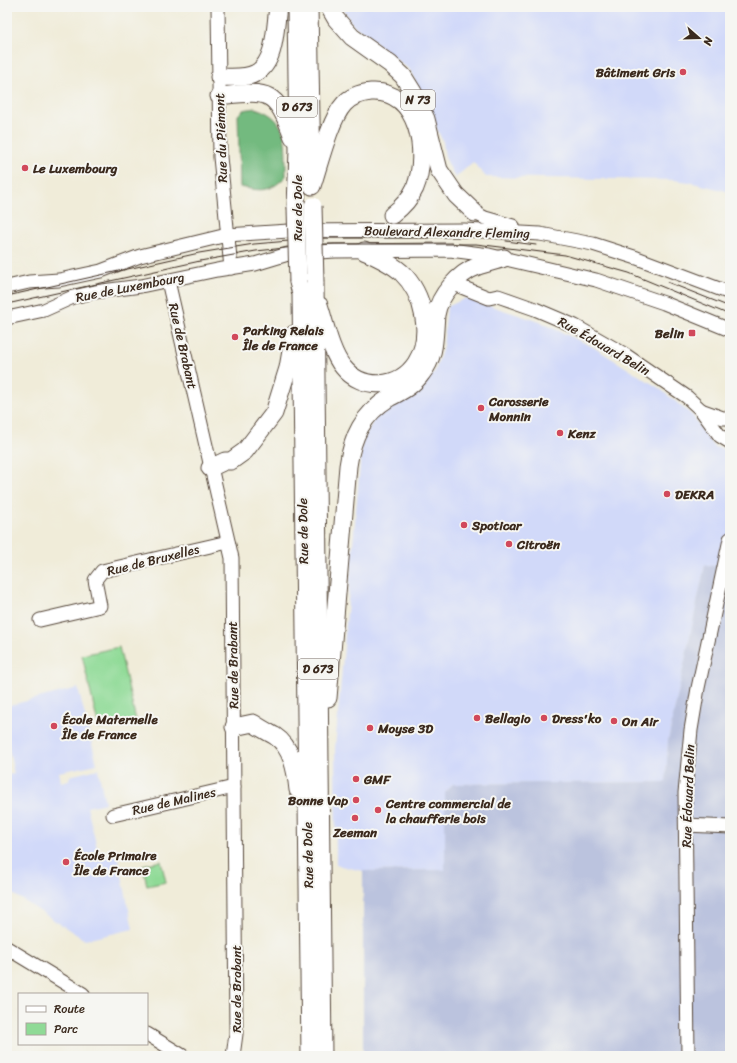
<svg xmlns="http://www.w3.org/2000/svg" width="737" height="1063" font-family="Sriracha,sans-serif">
<rect width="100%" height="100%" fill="#f6f6f2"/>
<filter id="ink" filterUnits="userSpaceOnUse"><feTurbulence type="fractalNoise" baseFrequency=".025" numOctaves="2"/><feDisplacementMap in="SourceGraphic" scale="8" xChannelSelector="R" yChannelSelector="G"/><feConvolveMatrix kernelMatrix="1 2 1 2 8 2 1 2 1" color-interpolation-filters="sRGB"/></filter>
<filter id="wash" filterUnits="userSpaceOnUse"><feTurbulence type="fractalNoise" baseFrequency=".012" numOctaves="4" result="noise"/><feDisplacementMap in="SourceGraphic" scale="16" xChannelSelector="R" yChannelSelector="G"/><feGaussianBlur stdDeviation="0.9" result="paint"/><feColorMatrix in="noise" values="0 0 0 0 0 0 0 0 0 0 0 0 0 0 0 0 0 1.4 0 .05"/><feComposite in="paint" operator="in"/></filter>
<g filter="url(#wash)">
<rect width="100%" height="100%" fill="#f0ecd9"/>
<!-- built -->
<g fill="#d1d9f9">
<path d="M342 7H730V192L689 182 674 180 486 177 473 162 455 178 445 157 443 142 410 70 352 24Z"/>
<path d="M466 298 540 322 593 347 659 388 692 415 714 447 730 450V568L705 565 668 741 666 782 453 784 445 793V870L363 871 336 865 335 748 362 443 376 415 434 374 443 347 447 307Z"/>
<path d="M78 688 97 764 59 772 61 782 69 780 70 776 98 769 105 803 87 807 99 856 117 852 133 929 85 940 7 890V775L14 774 7 739V706Z"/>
</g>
<!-- industrial -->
<path fill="#bbc3de" d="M705 565 730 568V1056H363V871L445 870V793L453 784 666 782 668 741Z"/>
<!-- green -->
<g fill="#8fda96" stroke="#65825a">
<path d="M119 647 136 720 99 729 82 655Z"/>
<path d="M161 861 166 882 147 886 143 865Z"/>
</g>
<!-- forest -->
<path fill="#73ba7f" stroke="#57724e" d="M255 108C291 119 285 145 286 176 270 193 261 191 240 187L238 115 243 110Z"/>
</g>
<g filter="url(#ink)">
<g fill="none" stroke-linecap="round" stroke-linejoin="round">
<defs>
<g id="minor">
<path d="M218 7 220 157 231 268"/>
<path d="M475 213 485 218 513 226"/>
<path d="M168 281 232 558 236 1034 233 1056"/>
<path d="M454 284 489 298 498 296 535 309 575 326 624 354 687 397 701 410 720 436 730 442"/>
<path d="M7 287 29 282 59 280 101 271 140 256 227 235 289 231 464 230 540 234 593 244 637 258 730 293"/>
<path d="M7 318 44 310 73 297 95 292 141 286 217 270 255 264 288 254 335 251 450 250 489 255 596 280 664 303 730 330"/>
<path d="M701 410 723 418H730"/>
<path d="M40 620 100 606 95 580 102 571 228 542"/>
<path d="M113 815 234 787"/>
<path d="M686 825 730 827"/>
<path d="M7 948 83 994"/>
<path d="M147 1034 183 1056"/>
<path d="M688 1056 685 793 691 730 698 688 730 539"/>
</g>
<g id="major">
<path d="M296 7 298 150 296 207"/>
<path d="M309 7 312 174"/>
<path d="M329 7 336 19 352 37 390 64 403 76 413 92 426 119 439 170 456 195 475 213"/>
<path d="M219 77C230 77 246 79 256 73 276 62 275 27 278 7"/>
<path d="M219 96C268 91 275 88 293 137"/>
<path d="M312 186C319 165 330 119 344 104 350 97 361 93 371 92 419 89 429 154 415 188 410 199 401 208 392 215"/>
<path d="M298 282 301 294 310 1056"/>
<path d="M315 282 323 1056"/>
<path d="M319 305C325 323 331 353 343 367 362 391 399 389 416 363 433 335 424 294 401 272 391 263 377 257 364 251"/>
<path d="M210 468 225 461H231L245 451 274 413 288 368 294 334"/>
<path d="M328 698 348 466C352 437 363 414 389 398 402 391 413 386 422 373 436 356 434 336 436 315 439 295 459 273 478 266 486 263 496 261 504 258"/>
<path d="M234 727 253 723C260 728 268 732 275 736 292 747 296 771 298 790"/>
</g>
</defs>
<!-- minor casing -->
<use href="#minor" stroke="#56473a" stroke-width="15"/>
<!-- major casing -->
<use href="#major" stroke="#56473a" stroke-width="19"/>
<!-- minor -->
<use href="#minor" stroke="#fff" stroke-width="13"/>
<!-- major -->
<use href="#major" stroke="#fff" stroke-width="17"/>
<!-- tram -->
<g stroke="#3b2a1e" stroke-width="1">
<path d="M506 241 536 245"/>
<path d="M667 282 730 307"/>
<path d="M7 296 199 253 254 244 324 238H429"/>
<path d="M7 304 200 261 256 251 324 244H476L565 255 629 273 730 315"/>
</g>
<defs>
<g id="major-bridge">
<path d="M313 206 315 282"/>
<path d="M296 207 298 282"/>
</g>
</defs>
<!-- major-bridge casing -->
<use href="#major-bridge" stroke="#56473a" stroke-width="19" stroke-linecap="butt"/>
<!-- major-bridge -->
<use href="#major-bridge" stroke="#fff" stroke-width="17"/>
</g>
</g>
<!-- markers -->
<g fill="#d1495b" stroke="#f6f6f2" stroke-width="1.5">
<circle cx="683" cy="72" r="4"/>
<circle cx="25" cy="168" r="4"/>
<rect x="688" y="329" width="8" height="8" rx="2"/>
<circle cx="235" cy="337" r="4"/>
<circle cx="481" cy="408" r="4"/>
<circle cx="560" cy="433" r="4"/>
<circle cx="667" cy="494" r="4"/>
<circle cx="464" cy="525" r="4"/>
<circle cx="509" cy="544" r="4"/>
<circle cx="477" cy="718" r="4"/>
<circle cx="544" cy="718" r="4"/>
<circle cx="614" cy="721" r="4"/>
<circle cx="54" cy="726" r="4"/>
<circle cx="370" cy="728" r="4"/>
<circle cx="356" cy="779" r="4"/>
<circle cx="356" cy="800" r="4"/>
<circle cx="378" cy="810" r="4"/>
<circle cx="355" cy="818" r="4"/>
<circle cx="66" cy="862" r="4"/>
</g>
<g text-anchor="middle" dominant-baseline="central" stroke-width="4" stroke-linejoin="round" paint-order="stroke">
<!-- shield labels -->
<g fill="#f6f6f2" stroke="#73675e" stroke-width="1">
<rect x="401" y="90" width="34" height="20" rx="3"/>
<rect x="277" y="97" width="40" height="20" rx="3"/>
<rect x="298" y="659" width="40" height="20" rx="3"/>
</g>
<g font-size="12" font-weight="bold" fill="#3b2a1e">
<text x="418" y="100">N 73</text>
<text x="297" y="107">D 673</text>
<text x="318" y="669">D 673</text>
</g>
<!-- poi labels -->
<g font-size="13" font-weight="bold" fill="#3b2a1e" stroke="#f6f6f2" text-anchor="start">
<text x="675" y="72" text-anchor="end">Bâtiment Gris</text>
<text x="33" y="168">Le Luxembourg</text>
<text x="243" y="330">Parking Relais<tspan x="243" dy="15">Île de France</tspan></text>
<text x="684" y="333" text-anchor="end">Belin</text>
<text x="489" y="401">Carosserie<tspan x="489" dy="15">Monnin</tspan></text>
<text x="568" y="433">Kenz</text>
<text x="675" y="494">DEKRA</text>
<text x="472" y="525">Spoticar</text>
<text x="517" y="544">Citroën</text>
<text x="485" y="718">Bellagio</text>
<text x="552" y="718">Dress'ko</text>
<text x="62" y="719">École Maternelle<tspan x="62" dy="15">Île de France</tspan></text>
<text x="622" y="721">On Air</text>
<text x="378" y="728">Moyse 3D</text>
<text x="364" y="779">GMF</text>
<text x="348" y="800" text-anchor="end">Bonne Vap</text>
<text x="386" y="803">Centre commercial de<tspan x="386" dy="15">la chaufferie bois</tspan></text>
<text x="355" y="832" text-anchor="middle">Zeeman</text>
<text x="74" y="855">École Primaire<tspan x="74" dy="15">Île de France</tspan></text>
</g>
<!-- street labels -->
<g font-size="13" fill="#3b2a1e" stroke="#f6f6f2">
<text transform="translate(221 138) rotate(-92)">Rue du Piémont</text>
<text transform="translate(297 208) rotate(-90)">Rue de Dole</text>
<text transform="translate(447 232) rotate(1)">Boulevard Alexandre Fleming</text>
<text transform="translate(130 287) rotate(-11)">Rue de Luxembourg</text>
<text transform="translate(183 346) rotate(77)">Rue de Brabant</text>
<text transform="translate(604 346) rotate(30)">Rue Édouard Belin</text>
<text transform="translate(303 531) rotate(-91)">Rue de Dole</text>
<text transform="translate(153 560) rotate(-14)">Rue de Bruxelles</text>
<text transform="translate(233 665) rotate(-91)">Rue de Brabant</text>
<text transform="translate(688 796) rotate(-88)">Rue Édouard Belin</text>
<text transform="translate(174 801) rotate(-13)">Rue de Malines</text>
<text transform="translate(308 855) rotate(-91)">Rue de Dole</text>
<text transform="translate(236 989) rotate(-90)">Rue de Brabant</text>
</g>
</g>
<!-- margin -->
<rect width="737" height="1063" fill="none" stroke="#f6f6f2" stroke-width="24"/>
<!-- legend -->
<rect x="18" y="993" width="130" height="52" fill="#f6f6f2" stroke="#aba49d"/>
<rect x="26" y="1006" width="20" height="6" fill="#ffffff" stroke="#aba49d"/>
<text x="54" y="1013" font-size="12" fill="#3b2a1e">Route</text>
<rect x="26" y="1023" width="20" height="12" fill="#8fda96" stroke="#aba49d"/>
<text x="54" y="1033" font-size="12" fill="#3b2a1e">Parc</text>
<!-- north arrow -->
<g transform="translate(699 38) rotate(110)" stroke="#f6f6f2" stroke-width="3" paint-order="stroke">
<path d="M0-3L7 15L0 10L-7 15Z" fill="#3b2a1e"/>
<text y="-6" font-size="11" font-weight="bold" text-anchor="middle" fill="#3b2a1e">N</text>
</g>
</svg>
